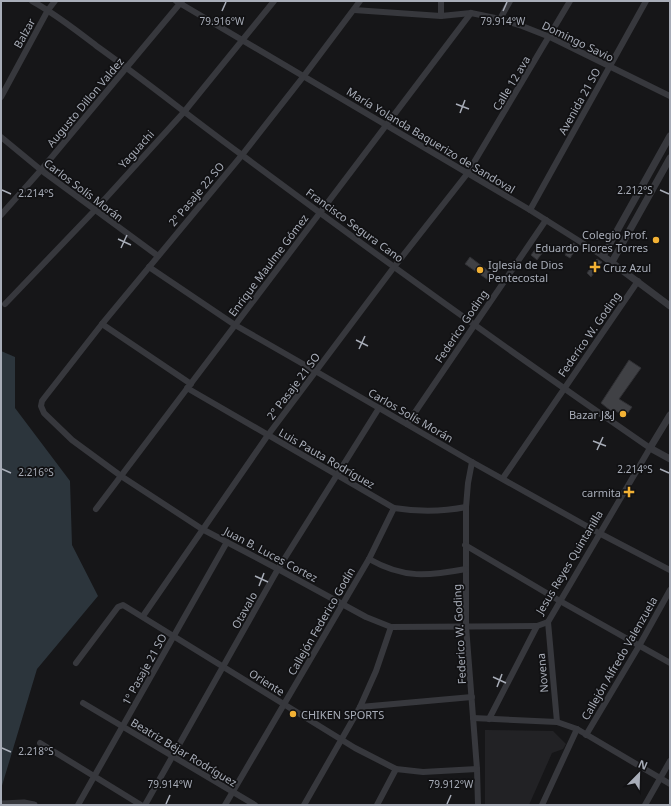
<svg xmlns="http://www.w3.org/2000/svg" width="671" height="806" font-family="'Noto Sans',sans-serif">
<rect width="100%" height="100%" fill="#161618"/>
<!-- built -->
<path fill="#222225" d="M485 730 553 731 566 744 563 749 552 753 529 805H485Z"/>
<!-- water -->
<path fill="#2c353c" d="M1 351 15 357V408L70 481 72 545 98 596 37 669 1 789Z"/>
<!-- building -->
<g fill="#404145" stroke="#303034">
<path d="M573 243 578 246 570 258 565 255Z"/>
<path d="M537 247 543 252 537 260 531 255Z"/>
<path d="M470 257 495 276 491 282 465 264Z"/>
<path d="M597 259 602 262 591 277 587 273Z"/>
<path d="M629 360 641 368 619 399 632 407 625 417 613 409 611 411 601 403Z"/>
</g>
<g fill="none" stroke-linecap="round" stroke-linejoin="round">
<!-- minor -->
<g stroke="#37383d" stroke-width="6">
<path d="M32 1C56 14 77 31 98 47 147 82 194 120 242 155 376 255 512 353 650 448L548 622 537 626 489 719"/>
<path d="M176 1 530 210 603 256"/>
<path d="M360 1 303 77 242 155 102 324 45 397 42 401 41 406 44 413 72 440 121 476 202 529 278 569 366 617 391 627 537 626"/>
<path d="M354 10 441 16 471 13 500 19 522 26 550 37 670 96"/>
<path d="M441 16V1"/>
<path d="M500 19 510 1"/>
<path d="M1 97 48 10 55 1"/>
<path d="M1 137 41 170 158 256"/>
<path d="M530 210 646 1"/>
<path d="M1 215 41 170 182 1"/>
<path d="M149 267 235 325 317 372 472 462 599 533 670 570"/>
<path d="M5 304 94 211 184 112 274 1"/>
<path d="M102 324 191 384"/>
<path d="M187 388 394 508C419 512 441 512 466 507"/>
<path d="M407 424 546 220"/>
<path d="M472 462 468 483 466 507V626L477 769 478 805"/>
<path d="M503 478 638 281"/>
<path d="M96 509 471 13"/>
<path d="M465 545 560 601 670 663"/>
<path d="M369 559C404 579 428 576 466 569"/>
<path d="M143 616 268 435 394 267 467 174 570 1"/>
<path d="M548 622 557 722"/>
<path d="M76 663 118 607 123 605 355 748 396 769 423 772 477 769"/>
<path d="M83 703 255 805"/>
<path d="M360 707 472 697"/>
<path d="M473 718 557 722 577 729 670 784"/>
<path d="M586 735 639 646 670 590"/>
<path d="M40 743 141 805"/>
<path d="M78 805 227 542"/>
<path d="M145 805 278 569 379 408"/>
<path d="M225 805 369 559 394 508"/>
<path d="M304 805 360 707 376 671 391 627"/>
<path d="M377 805 396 769"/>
<path d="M542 805 577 729"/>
<path d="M645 805 670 761"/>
</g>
<!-- tertiary -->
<g stroke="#37383d" stroke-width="7">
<path d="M670 136 603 256 670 306"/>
<path d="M612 262 670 158"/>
<path d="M670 415 650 448 670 459"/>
<path d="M1 804 24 803 34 805"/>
</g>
</g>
<!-- ticks -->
<path fill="none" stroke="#a8adb8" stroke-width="1.5" d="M222 11 226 2M503 11 507 2M456 104 469 109M460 113 465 100M2 190 11 194M660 190 669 194M118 239 131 245M121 248 127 235M356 340 368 346M359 349 365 336M593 441 606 446M597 450 603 437M2 469 11 473M660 469 669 473M255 576 268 582M259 586 264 573M493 677 506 683M497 687 502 674M2 748 11 752M166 804 170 795M447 804 451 795"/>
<!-- markers -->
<g fill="#f2b134" stroke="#111113" stroke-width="1.5">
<circle cx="656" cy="240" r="4"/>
<path d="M593 261h4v4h4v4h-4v4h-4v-4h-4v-4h4z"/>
<circle cx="480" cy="270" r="4"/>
<circle cx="623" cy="414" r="4"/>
<path d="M627 486h4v4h4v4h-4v4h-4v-4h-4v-4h4z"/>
<circle cx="293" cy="714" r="4"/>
</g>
<g text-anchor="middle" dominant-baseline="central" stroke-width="3.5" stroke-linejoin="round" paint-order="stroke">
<!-- street labels -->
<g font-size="11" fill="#a8adb8" stroke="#111113">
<text transform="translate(24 33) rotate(-61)">Balzar</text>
<text transform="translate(578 41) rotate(26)">Domingo Savio</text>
<text transform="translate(511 83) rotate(-59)">Calle 12 ava</text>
<text transform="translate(579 101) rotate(-61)">Avenida 21 SO</text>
<text transform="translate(85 102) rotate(-50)">Augusto Dillon Valdez</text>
<text transform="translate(431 140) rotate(31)">María Yolanda Baquerizo de Sandoval</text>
<text transform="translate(136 149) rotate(-48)">Yaguachi</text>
<text transform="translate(84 190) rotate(37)">Carlos Solís Morán</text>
<text transform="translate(196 194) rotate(-50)">2º Pasaje 22 SO</text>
<text transform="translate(355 225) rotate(36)">Francisco Segura Cano</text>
<text transform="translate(268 265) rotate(-53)">Enrique Maulme Gómez</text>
<text transform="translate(461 326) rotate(-56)">Federico Goding</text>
<text transform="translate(589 334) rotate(-55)">Federico W. Goding</text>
<text transform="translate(293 386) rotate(-53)">2° Pasaje 21 SO</text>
<text transform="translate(411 415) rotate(30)">Carlos Solís Morán</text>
<text transform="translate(327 458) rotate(30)">Luis Pauta Rodríguez</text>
<text transform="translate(271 554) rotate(28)">Juan B. Luces Cortez</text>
<text transform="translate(569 562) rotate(-59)">Jesus Reyes Quintanilla</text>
<text transform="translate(244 610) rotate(-61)">Otavalo</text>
<text transform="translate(321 621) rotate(-60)">Callejón Federico Godín</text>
<text transform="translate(459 634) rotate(-93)">Federico W. Goding</text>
<text transform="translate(619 658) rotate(-60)">Callejón Alfredo Valenzuela</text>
<text transform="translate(144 669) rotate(-61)">1º Pasaje 21 SO</text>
<text transform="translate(542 673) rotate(-95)">Novena</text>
<text transform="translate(267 682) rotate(32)">Oriente</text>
<text transform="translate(184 752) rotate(31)">Beatriz Béjar Rodríguez</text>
</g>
<!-- poi labels -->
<g font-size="11" fill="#a8adb8" stroke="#111113" text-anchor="end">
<text x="648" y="234">Colegio Prof.<tspan x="648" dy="13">Eduardo Flores Torres</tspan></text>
<text x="488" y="264" text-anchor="start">Iglesia de Dios<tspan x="488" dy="13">Pentecostal</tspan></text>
<text x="603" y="267" text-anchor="start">Cruz Azul</text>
<text x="615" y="414">Bazar J&amp;J</text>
<text x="621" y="492">carmita</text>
<text x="301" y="714" text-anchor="start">CHIKEN SPORTS</text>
</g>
</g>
<g font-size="10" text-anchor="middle" fill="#a8adb8" stroke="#111113" stroke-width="3.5" stroke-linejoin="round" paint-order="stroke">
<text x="222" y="25">79.916°W</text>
<text x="503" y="25">79.914°W</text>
<text x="635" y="194">2.212°S</text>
<text x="36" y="197">2.214°S</text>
<text x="635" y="473">2.214°S</text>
<text x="36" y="476">2.216°S</text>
<text x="36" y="755">2.218°S</text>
<text x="170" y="788">79.914°W</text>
<text x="451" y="788">79.912°W</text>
</g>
<!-- border -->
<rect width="671" height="806" fill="none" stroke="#a8adb8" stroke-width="4"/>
<!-- north arrow -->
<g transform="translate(639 774) rotate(23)" stroke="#111113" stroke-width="3" paint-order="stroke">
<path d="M0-3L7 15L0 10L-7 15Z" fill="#a8adb8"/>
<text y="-6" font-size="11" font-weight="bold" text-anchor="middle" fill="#a8adb8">N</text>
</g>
</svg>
